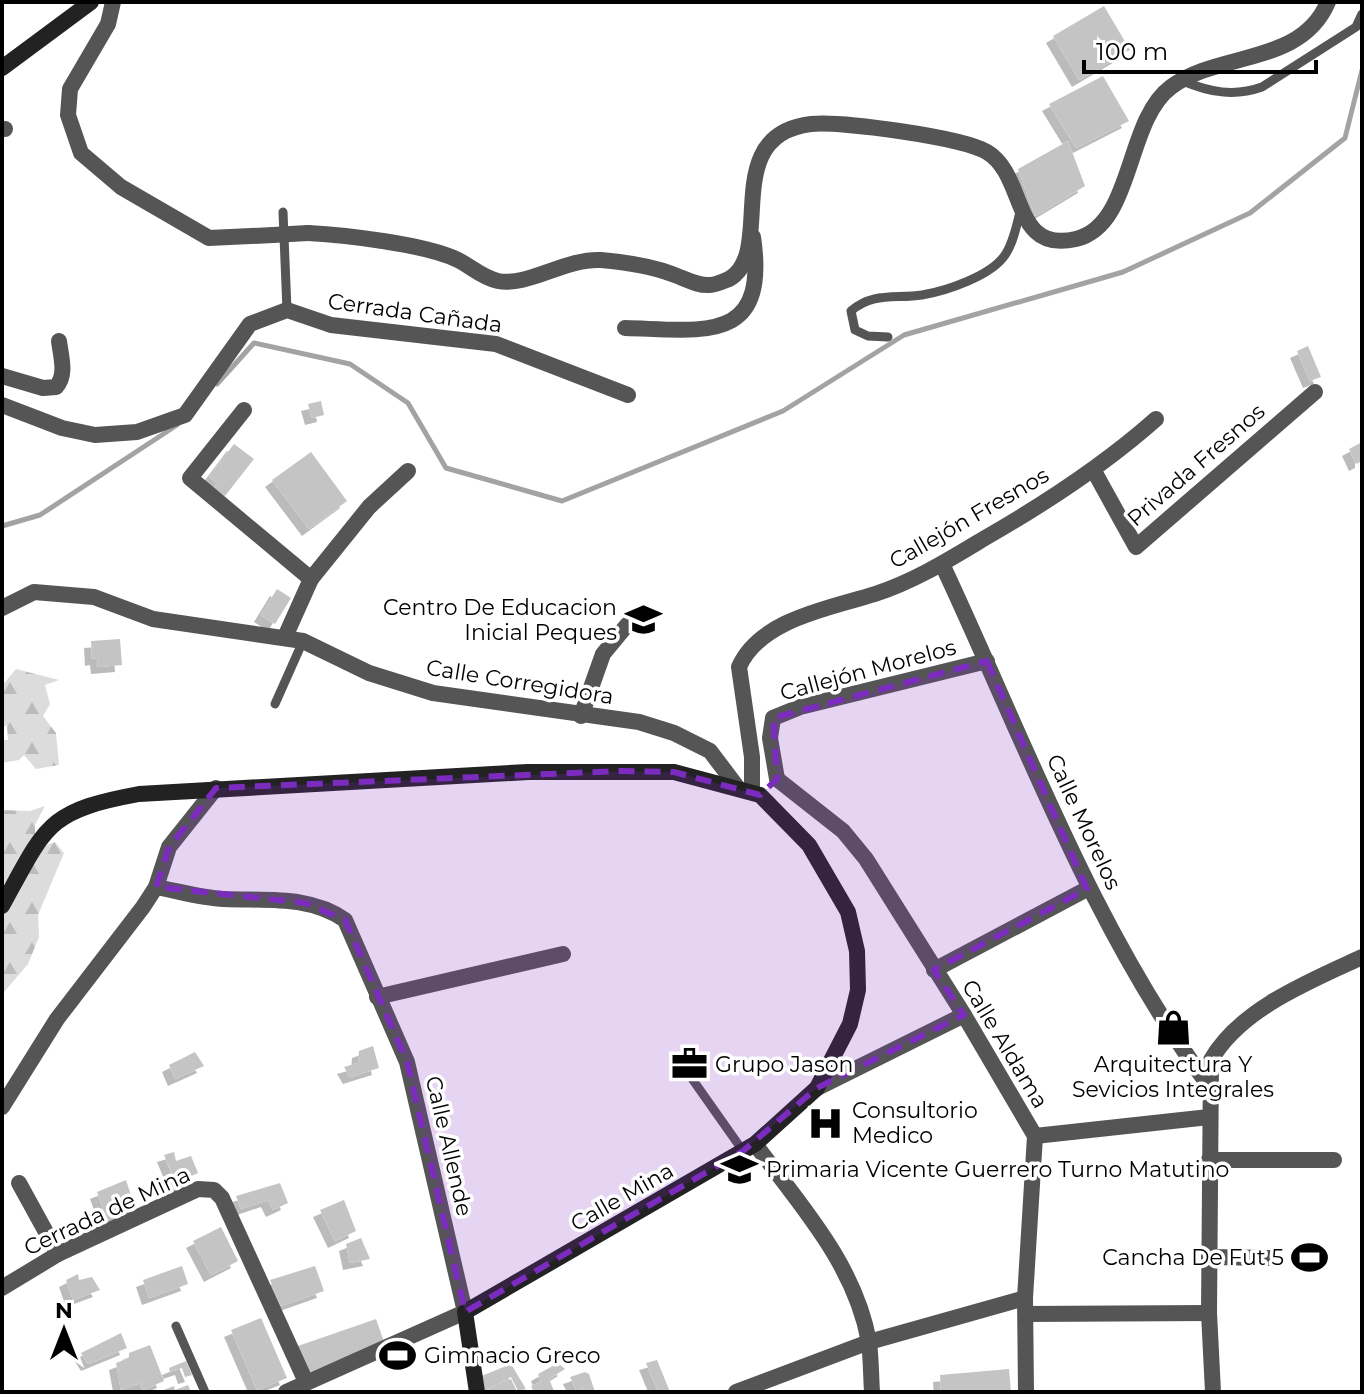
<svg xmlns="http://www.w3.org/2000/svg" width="1364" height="1394" font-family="Montserrat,sans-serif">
<defs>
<pattern id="forest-firs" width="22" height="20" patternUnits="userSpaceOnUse" patternTransform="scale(2)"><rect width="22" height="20" fill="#dcdcdc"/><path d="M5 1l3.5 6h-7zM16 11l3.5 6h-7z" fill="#bbb"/></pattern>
<filter id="shadow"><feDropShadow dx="-7" dy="7" stdDeviation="0" flood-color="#0004"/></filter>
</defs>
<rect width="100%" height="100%" fill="#fff"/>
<!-- forest -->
<g fill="url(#forest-firs)">
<path d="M16 669 59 680 45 685 50 704 43 716 56 733 59 765 36 769 24 755 19 760 2 763V740H8L7 726H2V686Z"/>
<path d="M45 806 35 825V849L55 842 64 853 38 915 39 937 28 964 4 992 2 1009V810L30 811Z"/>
</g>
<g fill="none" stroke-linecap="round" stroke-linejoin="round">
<!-- stream -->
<g stroke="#a3a3a3" stroke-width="5">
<path d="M217 384 254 343 350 364 408 403 446 468 562 501 783 411 904 335 1123 272 1250 213 1345 138 1362 70"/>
<path d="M2 526 40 515 177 425"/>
</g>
</g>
<!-- building -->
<g fill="#c4c4c4" filter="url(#shadow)">
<path d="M1104 6 1130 50 1079 80 1053 36Z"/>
<path d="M1103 76 1129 121 1076 148 1049 104Z"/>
<path d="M1068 141 1085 186 1035 216 1018 169Z"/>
<path d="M1308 346 1321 377 1310 381 1297 351Z"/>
<path d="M321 401 324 415 312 418 308 404Z"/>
<path d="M1362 442V461L1356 464 1349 449Z"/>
<path d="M234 444 254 459 225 496 214 488 217 483 209 477Z"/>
<path d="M311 452 347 501 309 529 272 480Z"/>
<path d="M277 589 291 598 275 624 261 615Z"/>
<path d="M120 639 122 665 98 667 97 658 92 659 91 641Z"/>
<path d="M373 1046 379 1068 350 1077 344 1067 358 1063 359 1051Z"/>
<path d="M195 1052 204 1066 175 1079 169 1065Z"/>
<path d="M174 1152 176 1161 191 1156 198 1173 187 1178 189 1185 178 1189 164 1155Z"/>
<path d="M126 1180 135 1207 107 1220 97 1192Z"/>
<path d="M280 1183 288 1203 273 1210 268 1200 241 1209 236 1196Z"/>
<path d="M344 1200 356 1231 335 1241 320 1210Z"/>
<path d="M221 1227 238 1261 211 1275 193 1241Z"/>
<path d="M361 1238 370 1259 350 1263 346 1244Z"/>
<path d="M182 1266 188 1284 149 1298 143 1280Z"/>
<path d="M315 1266 324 1291 281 1306 270 1280Z"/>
<path d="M78 1274 79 1280 92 1277 100 1290 73 1300 66 1280Z"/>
<path d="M261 1318 287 1378 257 1390 231 1330Z"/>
<path d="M376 1319 384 1342 309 1372 298 1346Z"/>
<path d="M121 1333 127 1348 88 1364 81 1353Z"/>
<path d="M150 1345 164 1381 143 1390 140 1383 121 1390 116 1363 129 1358V1353Z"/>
<path d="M657 1360 670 1392H658L646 1363Z"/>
<path d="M186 1361 192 1375 185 1377 182 1368 170 1372 169 1368Z"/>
<path d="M558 1363 565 1369 549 1379 554 1391 534 1392 531 1386 541 1382 538 1374Z"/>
<path d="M511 1364 526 1389 518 1391 511 1377 483 1391 479 1377Z"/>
<path d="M1009 1369 1011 1392H941L940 1375Z"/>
<path d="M585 1372 589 1374 595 1392H582L584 1387 577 1392 570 1377Z"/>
<path d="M511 1379 517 1392H485L496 1385Z"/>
<path d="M188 1385 191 1392H158L174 1386 175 1390Z"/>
</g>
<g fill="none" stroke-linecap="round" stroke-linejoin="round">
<!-- lane -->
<g stroke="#555" stroke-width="9">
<path d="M1183 81C1209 92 1234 97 1262 87L1356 27 1362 14"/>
<path d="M283 212 287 310"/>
<path d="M888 337 868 336 855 330 851 311C873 292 895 299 922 295 946 291 991 276 1005 255 1014 242 1017 223 1021 208"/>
<path d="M275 704 303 641"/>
<path d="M688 1073 743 1151"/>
<path d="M176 1326 205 1392"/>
</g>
<!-- street -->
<g stroke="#555" stroke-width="16">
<path d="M113 2 108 24 70 89 68 115 81 153 121 187 209 238 273 235"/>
<path d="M2 129H5"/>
<path d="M308 233C345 235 425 244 458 260 472 267 481 277 498 281 528 287 566 258 601 260 624 262 651 266 672 274 684 278 697 286 710 285 715 285 724 281 729 279 777 252 717 135 811 124 842 121 961 137 987 152 1027 176 1011 254 1076 239 1134 225 1125 121 1171 87 1219 51 1301 66 1328 2"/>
<path d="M625 328C704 330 769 345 753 237"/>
<path d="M2 376 43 388 56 387C67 375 61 357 59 341"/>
<path d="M2 405 62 428 95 435 137 432 185 415 250 324 287 310 331 325 496 344 628 395"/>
<path d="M244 410 190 478 311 579"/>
<path d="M1094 471 1136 547 1315 392"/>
<path d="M942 564C1025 741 1092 928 1209 1086"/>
<path d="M2 608 34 592 94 597 153 619 303 641 369 673 433 693 639 722 674 733 710 751 738 788"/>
<path d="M285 637 311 579 369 507 408 471"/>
<path d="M581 716 603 654 627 625"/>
<path d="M777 779 843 831 866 859 964 1015 1035 1136 1025 1298 1026 1392"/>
<path d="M777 779 770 738 773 718 800 707 987 661"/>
<path d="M752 792V757L739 667C760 619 831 608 875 594 915 581 950 559 985 538 1046 503 1103 466 1156 419"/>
<path d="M156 887C178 891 201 898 224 899 266 901 309 895 345 920L407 1062 465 1312 286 1392"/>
<path d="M934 970 1087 889"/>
<path d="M377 997 563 954"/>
<path d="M817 1088 964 1015"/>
<path d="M2 1107 57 1019 143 907 156 887 169 847 216 788"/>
<path d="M1035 1136 1209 1117"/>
<path d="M755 1144C800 1205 855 1264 869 1342 871 1358 871 1376 872 1392"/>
<path d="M1209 1160H1334"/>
<path d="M19 1183 58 1254"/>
<path d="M1209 1257 1271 1258"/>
<path d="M2 1288 58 1254 198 1189 214 1190 222 1198 306 1382"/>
<path d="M1026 1314 1209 1313"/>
<path d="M736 1392 869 1342 1025 1298"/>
<path d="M1213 1392 1209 1313 1211 1060C1240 1009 1310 981 1362 957"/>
</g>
<!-- secondary -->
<g stroke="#222" stroke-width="16">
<path d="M2 68 91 2"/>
<path d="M2 906C46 826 46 811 139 794L528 772H674L760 795 809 845 848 912 857 951 858 990 850 1024 817 1088 755 1144 465 1312 477 1392"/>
</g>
<!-- street-bridge -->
<path stroke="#555" stroke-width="16" d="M273 235 308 233"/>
</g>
<!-- marked area -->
<path fill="#7b2cbf" fill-opacity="0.2" stroke="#7b2cbf" stroke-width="6" stroke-dasharray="16 10" stroke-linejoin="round" d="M987 661 1087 889 934 970 964 1015 817 1088 743 1151 465 1312 407 1062 345 920 305 903 156 887 169 847 216 788 620 771 674 772 760 795 777 779 773 718Z"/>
<!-- icons -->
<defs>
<symbol id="school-bare" viewBox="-9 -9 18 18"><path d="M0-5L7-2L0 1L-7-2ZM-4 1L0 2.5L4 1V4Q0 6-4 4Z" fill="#000" stroke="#fff" stroke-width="2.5" paint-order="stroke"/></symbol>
<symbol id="shop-bare" viewBox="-9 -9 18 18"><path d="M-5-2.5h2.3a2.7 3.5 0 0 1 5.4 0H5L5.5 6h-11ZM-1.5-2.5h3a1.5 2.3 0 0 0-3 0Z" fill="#000" stroke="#fff" stroke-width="2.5" paint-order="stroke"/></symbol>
<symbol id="office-bare" viewBox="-9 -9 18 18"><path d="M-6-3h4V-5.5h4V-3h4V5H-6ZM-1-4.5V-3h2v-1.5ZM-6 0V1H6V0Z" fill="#000" stroke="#fff" stroke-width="2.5" paint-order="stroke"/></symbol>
<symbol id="hospital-bare" viewBox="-9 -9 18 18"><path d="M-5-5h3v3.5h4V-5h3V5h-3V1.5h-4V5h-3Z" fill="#000" stroke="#fff" stroke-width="2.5" paint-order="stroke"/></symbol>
<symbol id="stadium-bare" viewBox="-9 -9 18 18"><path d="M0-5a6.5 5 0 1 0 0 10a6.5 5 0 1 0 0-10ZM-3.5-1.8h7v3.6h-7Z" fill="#000" stroke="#fff" stroke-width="2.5" paint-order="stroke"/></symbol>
</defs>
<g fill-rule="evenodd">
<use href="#school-bare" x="618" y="594" width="51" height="51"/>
<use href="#shop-bare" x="1148" y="1002" width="51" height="51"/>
<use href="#office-bare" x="664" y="1038" width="51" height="51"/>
<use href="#hospital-bare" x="800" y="1098" width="51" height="51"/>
<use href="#school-bare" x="714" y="1144" width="51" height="51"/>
<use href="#stadium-bare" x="1284" y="1232" width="51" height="51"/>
<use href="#stadium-bare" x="372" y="1330" width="51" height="51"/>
</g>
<g text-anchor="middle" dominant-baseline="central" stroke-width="7" stroke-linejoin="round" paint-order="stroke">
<!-- street labels -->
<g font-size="22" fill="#000" stroke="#fff">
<text transform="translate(415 313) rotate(8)">Cerrada Cañada</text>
<text transform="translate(1196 465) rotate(-41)">Privada Fresnos</text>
<text transform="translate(969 518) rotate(-30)">Callejón Fresnos</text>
<text transform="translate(868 670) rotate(-15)">Callejón Morelos</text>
<text transform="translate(520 682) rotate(9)">Calle Corregidora</text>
<text transform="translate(1084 822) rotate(65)">Calle Morelos</text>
<text transform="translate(1005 1044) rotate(59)">Calle Aldama</text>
<text transform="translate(449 1146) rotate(77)">Calle Allende</text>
<text transform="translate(622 1197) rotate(-30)">Calle Mina</text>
<text transform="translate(107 1211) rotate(-25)">Cerrada de Mina</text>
</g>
<!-- poi labels -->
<g font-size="22" fill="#000" stroke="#fff" text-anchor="start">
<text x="617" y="607" text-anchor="end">Centro De Educacion<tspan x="617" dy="25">Inicial Peques</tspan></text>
<text x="715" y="1064">Grupo Jason</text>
<text x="1173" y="1064" text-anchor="middle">Arquitectura Y<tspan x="1173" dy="25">Sevicios Integrales</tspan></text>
<text x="852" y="1110">Consultorio<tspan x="852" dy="25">Medico</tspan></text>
<text x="766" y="1169">Primaria Vicente Guerrero Turno Matutino</text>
<text x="1284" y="1257" text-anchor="end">Cancha De Fut 5</text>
<text x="424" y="1355">Gimnacio Greco</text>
</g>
</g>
<!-- border -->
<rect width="1364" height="1394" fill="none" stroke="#000000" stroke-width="8"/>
<!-- north arrow -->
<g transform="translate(64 1330)" stroke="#ffffff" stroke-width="6" paint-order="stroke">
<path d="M0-6L14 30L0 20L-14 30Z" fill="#000000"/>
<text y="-12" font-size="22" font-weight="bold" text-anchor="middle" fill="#000000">N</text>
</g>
<!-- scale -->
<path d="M1084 60v12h232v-12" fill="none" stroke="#000000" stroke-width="4"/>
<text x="1096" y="60" font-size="24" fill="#000000" stroke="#ffffff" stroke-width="6" paint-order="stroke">100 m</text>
</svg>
